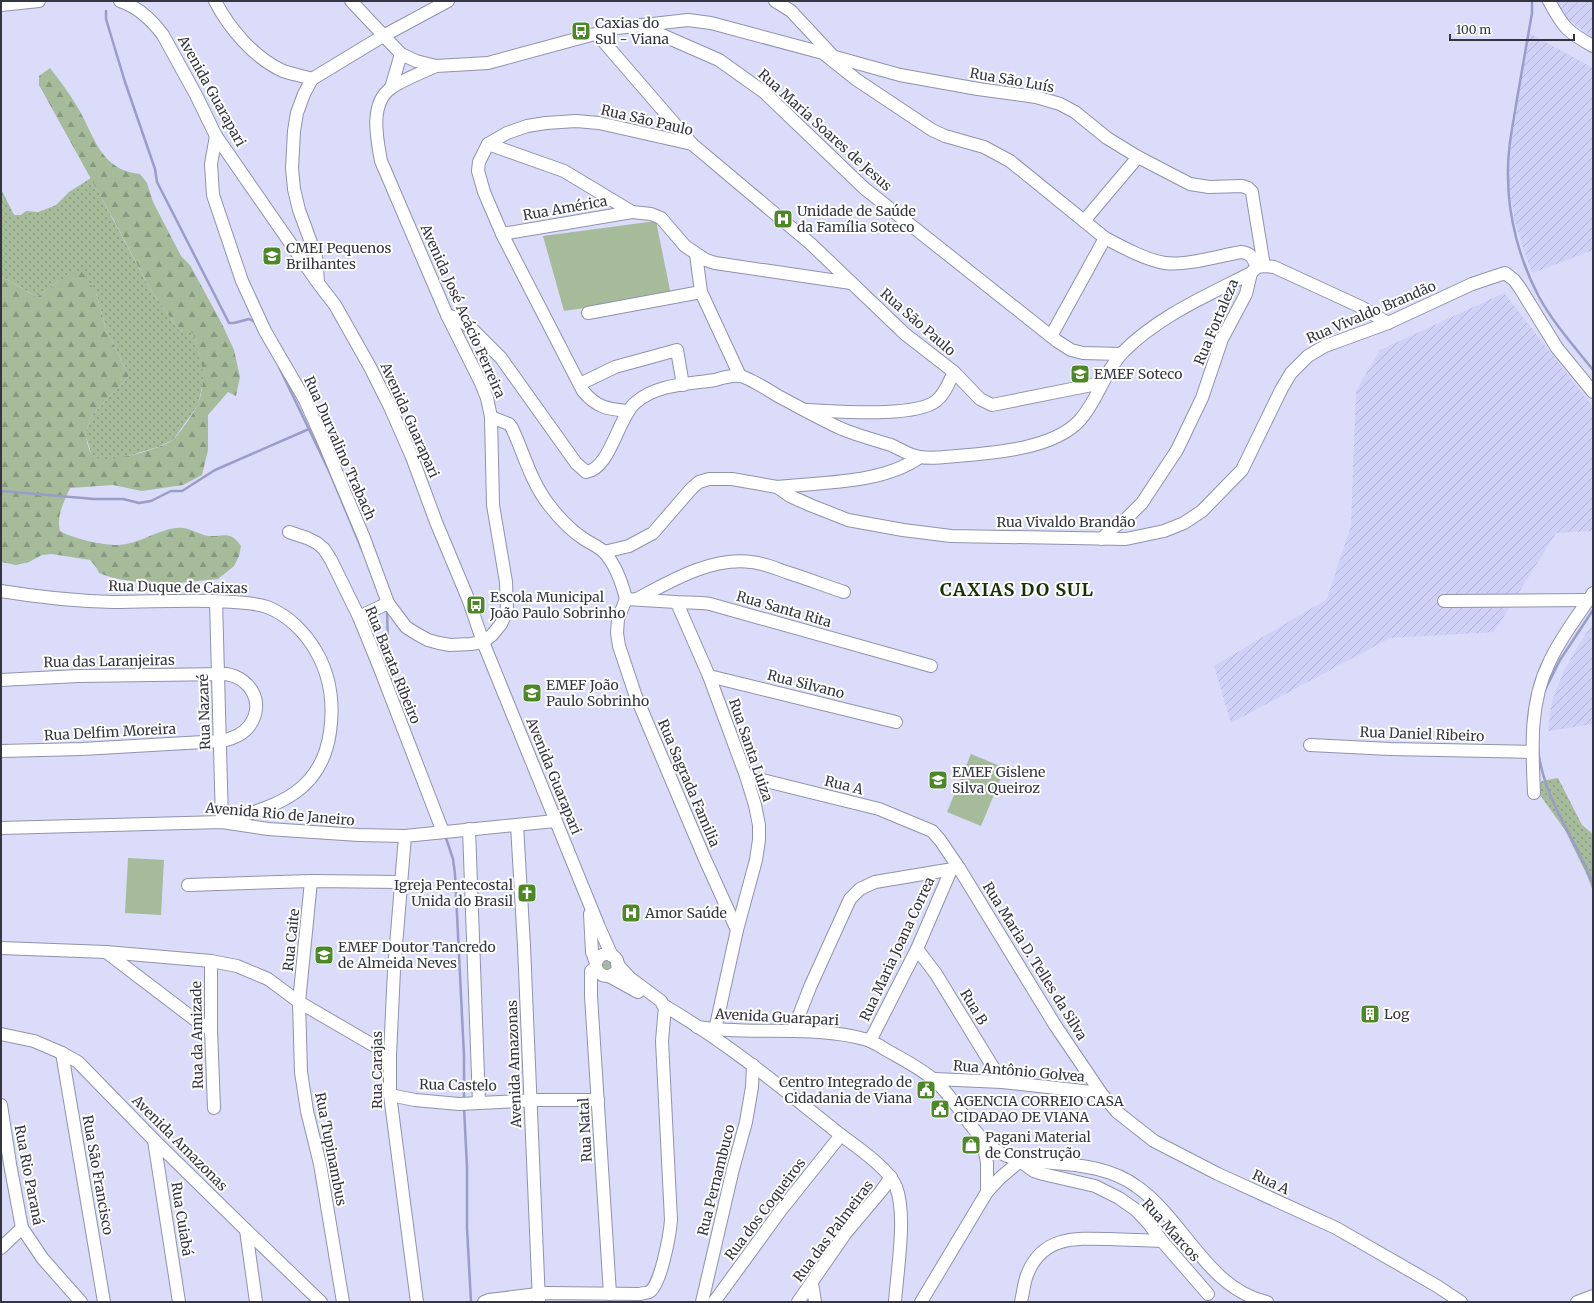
<svg xmlns="http://www.w3.org/2000/svg" width="1594" height="1303" font-family="Merriweather,serif">
<defs>
<pattern id="industrial-furrows" width="10" height="10" patternUnits="userSpaceOnUse"><rect width="10" height="10" fill="#cfd1f6"/><path d="M-1 1l2-2M0 10L10 0M9 11l2-2" fill="none" stroke="#b2b4d4"/></pattern>
<pattern id="grass-dots" width="8" height="8" patternUnits="userSpaceOnUse"><rect width="8" height="8" fill="#a5bb9a"/><path d="M2 2h.1M6 6h.1" fill="none" stroke="#87997f" stroke-width="1.8" stroke-linecap="round"/></pattern>
<pattern id="forest-firs" width="22" height="20" patternUnits="userSpaceOnUse"><rect width="22" height="20" fill="#a5bb9a"/><path d="M5 1l3.5 6h-7zM16 11l3.5 6h-7z" fill="#87997f"/></pattern>
</defs>
<rect width="100%" height="100%" fill="#dadcfa"/>
<!-- industrial -->
<g fill="url(#industrial-furrows)">
<path d="M1556 1H1593V38L1568 19 1560 9Z"/>
<path d="M1529 33 1593 68V250L1533 273 1526 257 1515 222 1509 186V168L1513 132Z"/>
<path d="M1504 293 1593 407V531L1556 533 1494 632 1390 638 1231 723 1214 666 1327 599 1351 526 1356 391 1380 350Z"/>
<path d="M1593 624V724L1548 731 1552 701 1563 673 1579 644Z"/>
</g>
<!-- grass -->
<g fill="url(#grass-dots)">
<path d="M91 178 150 289 179 330 193 332 203 366V382L198 405 173 440 158 447 118 459H97L92 456 85 433 92 415 129 376 106 329 96 293 58 281 37 297 1 276V189L14 215H21L26 211 38 212 49 208 56 205 69 192Z"/>
<path d="M1558 778 1582 825 1593 834V891L1586 873 1565 830 1535 788 1542 781Z"/>
</g>
<!-- forest -->
<path fill="url(#forest-firs)" d="M50 68C60 81 70 94 78 108 95 137 100 170 140 174L147 183 153 202 181 256 190 265 222 324 234 350 240 377 236 396 228 392 208 415V450L202 475 183 485 142 491 113 485 70 488C64 502 56 516 60 531 74 539 102 545 118 545 139 545 163 526 183 528 192 529 200 535 209 536 224 537 230 530 241 546L239 556 234 566 218 579 154 585 113 578 99 573 96 567 90 560 52 554 42 555 29 562 16 565 1 562V276L37 297 58 281 81 270 96 293 106 329 129 376 92 415 85 433C87 439 88 451 93 456 102 466 165 448 174 439 179 434 196 410 198 404 208 376 201 359 193 333L179 330 150 289 116 224 39 85V76Z"/>
<!-- garden -->
<g fill="#a5bb9a">
<path d="M656 221 671 295 564 311 543 236Z"/>
<path d="M971 754 1005 768 981 826 947 812Z"/>
<path d="M128 858 164 860 161 915 125 913Z"/>
<circle cx="606" cy="965" r="7"/>
</g>
<g fill="none" stroke-linecap="round" stroke-linejoin="round">
<!-- stream -->
<g stroke="#9a9dc7" stroke-width="2.5">
<path d="M1532 1V13C1527 42 1522 70 1517 99 1513 125 1507 151 1508 177 1508 217 1520 261 1539 297 1554 324 1574 346 1593 370"/>
<path d="M106 11V19L125 82 155 169 157 182 229 323H234L249 319 255 322"/>
<path d="M279 367 330 473 363 552"/>
<path d="M1 491 94 499H123L139 503 151 501 171 491H182L215 470 309 429"/>
<path d="M387 612 389 672 394 689"/>
<path d="M1545 690 1560 660 1593 610"/>
<path d="M1538 750C1544 799 1575 839 1593 884"/>
<path d="M445 835 453 859 455 874 464 1056V1101"/>
<path d="M464 1108 467 1167V1228L471 1302"/>
</g>
<defs>
<g id="minor">
<path d="M120 1C138 7 152 20 163 35L196 95 216 136 318 283 335 305 370 367 390 407 412 457 436 522 469 601 483 642 599 927 612 956"/>
<path d="M215 1C229 28 254 58 283 71 292 74 303 76 312 79"/>
<path d="M351 1 401 54 416 61 436 66 488 63 617 28 688 20 711 23 823 53 857 80 932 130 945 136 984 147 1010 161 1105 238C1122 247 1146 260 1165 263 1185 266 1219 256 1241 252 1251 253 1253 258 1257 267"/>
<path d="M775 1 791 11 833 56"/>
<path d="M1549 1C1563 27 1567 32 1593 46"/>
<path d="M1 5 39 1"/>
<path d="M639 25 719 60 764 92 864 188 1057 341 1071 350 1083 353 1121 354"/>
<path d="M597 34 692 144"/>
<path d="M828 55 900 75 978 89 1036 97 1060 104 1075 112 1107 138 1138 157 1190 184 1209 187 1242 186 1248 188 1252 192 1253 199 1264 266"/>
<path d="M391 88 401 54"/>
<path d="M216 136 211 164 213 195 242 281 265 331 305 400 322 438 364 538 388 603 406 627 417 634 428 640 439 643 450 645 471 644 483 642 492 635 501 624 507 611 506 582 493 505 491 417 487 398 481 383 447 315 381 161C377 139 369 104 391 88 402 80 423 72 436 66"/>
<path d="M488 144 564 171 632 212 651 214 661 218 685 246 706 260 715 263 851 283"/>
<path d="M1084 221 1138 157"/>
<path d="M502 234 632 212"/>
<path d="M696 254 701 292 740 376"/>
<path d="M1257 267 1264 266 1274 267 1361 307 1388 323"/>
<path d="M318 282 316 256 299 210 294 189 292 168 294 131 297 113 304 94 312 79 383 36 448 1"/>
<path d="M588 313 701 292"/>
<path d="M447 315 459 319 472 329 501 358 576 463 586 472C610 469 618 418 635 403 656 384 689 384 715 380 722 378 732 375 739 376 746 376 770 391 778 396 799 407 820 419 842 429 857 435 874 440 891 445 900 449 910 456 920 457 931 459 945 457 956 456 993 453 1054 449 1080 420 1098 400 1104 372 1123 352 1159 316 1206 296 1251 273L1257 267"/>
<path d="M1051 336 1105 238"/>
<path d="M580 384 615 367 677 350 683 385"/>
<path d="M807 410C836 411 914 418 936 401 945 394 949 382 954 372"/>
<path d="M628 411C608 409 597 408 583 391L502 234 484 192 478 171 479 162 488 144 507 133 527 126 546 123 576 121 599 123 692 144 811 244 905 334 954 372 980 399 992 405 1102 383"/>
<path d="M491 417 509 424 512 428C524 454 531 482 549 505 559 518 570 530 584 539 590 543 599 547 604 552 616 565 622 583 626 599"/>
<path d="M777 487C822 482 882 484 920 457"/>
<path d="M289 532 307 538 317 543 324 549 331 560 359 617 379 666 443 832"/>
<path d="M1102 539 1111 529 1126 519 1142 503 1177 450 1202 398 1222 339 1246 294 1251 273"/>
<path d="M604 552 629 546 653 533 691 489 699 482 709 479H732L777 487 790 496 810 505 848 520 903 530 951 536 1126 539 1164 531 1184 523 1202 511 1242 470 1282 388 1291 373 1308 356 1325 346 1388 323 1472 284 1505 273 1514 280 1520 288 1557 348 1593 392"/>
<path d="M1 591C37 597 76 601 113 602 153 602 193 599 234 602 245 603 256 603 267 607 288 615 306 633 317 653 331 678 334 704 330 732 321 795 274 806 222 822L216 601"/>
<path d="M626 599 618 619 617 633 619 646 635 694 704 857 737 930"/>
<path d="M626 599C643 600 659 601 676 602 687 603 698 602 710 604L931 666"/>
<path d="M637 599C671 581 711 557 751 562 764 563 777 569 789 573 808 579 826 586 844 592"/>
<path d="M1444 601 1589 600"/>
<path d="M677 603 709 676 746 776 755 805 759 825V840L756 860 737 930 715 1030"/>
<path d="M359 617 388 603"/>
<path d="M709 676 896 722"/>
<path d="M1 680 78 676 226 674C251 678 265 703 250 725 243 735 232 739 221 741L82 749 1 751"/>
<path d="M1310 745 1390 749 1532 752"/>
<path d="M746 776 879 809 932 831 940 840 959 868 1055 1025 1101 1093 1117 1112 1154 1141 1218 1174 1336 1228 1437 1286 1461 1302"/>
<path d="M1534 793C1532 750 1529 703 1549 663 1560 638 1578 616 1593 593"/>
<path d="M517 825 524 946 539 1302"/>
<path d="M1 828 222 822 268 829 359 835 405 836 555 821"/>
<path d="M469 829 479 1103"/>
<path d="M405 836 394 970 390 1055V1095L417 1302"/>
<path d="M311 881 299 1002 301 1072 307 1111 320 1164 343 1302"/>
<path d="M188 885 311 881 401 882"/>
<path d="M590 914 592 952 596 963"/>
<path d="M1 948 106 952 211 961 237 966 268 979 299 1002 390 1055"/>
<path d="M917 949 936 974 1002 1082"/>
<path d="M106 952 194 1019 211 1030"/>
<circle cx="607" cy="965" r="11"/>
<path d="M211 961V1030L214 1108"/>
<path d="M617 964 630 978 661 1001 663 1005C725 1041 781 1087 837 1132 854 1145 889 1168 896 1187 907 1214 897 1272 895 1302"/>
<path d="M596 967 591 971V996L610 1294"/>
<path d="M609 976 638 992"/>
<path d="M697 1027C754 1036 812 1024 868 1040 875 1043 882 1047 888 1051 904 1060 920 1068 934 1080 961 1103 973 1142 1007 1156 1022 1162 1038 1161 1053 1163 1082 1165 1113 1169 1136 1186 1185 1220 1206 1288 1267 1302"/>
<path d="M793 1031 810 987 850 899 860 889 875 882 959 868"/>
<path d="M1 1034 34 1041 62 1053 78 1062 154 1140 246 1230 321 1302"/>
<path d="M870 1041 917 949 951 870"/>
<path d="M62 1053 104 1302"/>
<path d="M934 1079 1002 1082 1101 1093"/>
<path d="M390 1095 415 1100 459 1104 538 1100H598"/>
<path d="M1 1105 10 1164 22 1228 43 1259 81 1302"/>
<path d="M154 1140 179 1302"/>
<path d="M983 1140 987 1163V1192"/>
<path d="M1020 1161 1034 1171 1043 1174 1095 1186 1119 1198 1136 1210 1149 1224 1162 1241 1208 1294"/>
<path d="M246 1230 256 1302"/>
<path d="M1 1248 22 1228"/>
<path d="M812 1283 815 1302"/>
<path d="M484 1302 489 1300 546 1293 640 1294C643 1293 647 1293 649 1292 661 1286 670 1233 671 1220L662 1041 665 1006"/>
<path d="M702 1302 733 1169 746 1122 752 1087 753 1065"/>
<path d="M714 1302 781 1210 841 1135"/>
<path d="M798 1302 845 1234 882 1190 891 1177"/>
<path d="M921 1302 987 1192 1000 1178 1020 1161"/>
<path d="M1021 1302C1023 1293 1024 1283 1027 1275 1042 1236 1075 1238 1110 1239 1127 1240 1144 1240 1162 1241"/>
<path d="M1577 1302 1593 1296"/>
</g>
</defs>
<!-- minor casing -->
<use href="#minor" stroke="#9092ae" stroke-width="14"/>
<!-- minor -->
<use href="#minor" stroke="#fff" stroke-width="12"/>
</g>
<!-- icons -->
<defs>
<symbol id="bus-square" viewBox="-11 -11 22 22"><rect x="-9" y="-9" width="18" height="18" rx="4" fill="#4c8826" stroke="#fff"/><path d="M-5-6H5V4H4V6H2V4H-2V6H-4V4H-5ZM-3.5-4V0h7V-4ZM-3.5 1.2v1.5H-2V1.2ZM2 1.2v1.5H3.5V1.2Z" fill="#fff"/></symbol>
<symbol id="hospital-square" viewBox="-11 -11 22 22"><rect x="-9" y="-9" width="18" height="18" rx="4" fill="#4c8826" stroke="#fff"/><path d="M-5-5h3v3.5h4V-5h3V5h-3V1.5h-4V5h-3Z" fill="#fff"/></symbol>
<symbol id="school-square" viewBox="-11 -11 22 22"><rect x="-9" y="-9" width="18" height="18" rx="4" fill="#4c8826" stroke="#fff"/><path d="M0-5L7-2L0 1L-7-2ZM-4 1L0 2.5L4 1V4Q0 6-4 4Z" fill="#fff"/></symbol>
<symbol id="church-square" viewBox="-11 -11 22 22"><rect x="-9" y="-9" width="18" height="18" rx="4" fill="#4c8826" stroke="#fff"/><path d="M-1.2-6h2.4v3.5h3.3v2.4h-3.3V6h-2.4V-.1h-3.3v-2.4h3.3Z" fill="#fff"/></symbol>
<symbol id="building-square" viewBox="-11 -11 22 22"><rect x="-9" y="-9" width="18" height="18" rx="4" fill="#4c8826" stroke="#fff"/><path d="M-4-6H4V6H1V3H-1V6H-4ZM-2.5-4.3h1.7v1.8h-1.7ZM.8-4.3h1.7v1.8H.8ZM-2.5-1h1.7V.8h-1.7ZM.8-1h1.7V.8H.8Z" fill="#fff"/></symbol>
<symbol id="civic-square" viewBox="-11 -11 22 22"><rect x="-9" y="-9" width="18" height="18" rx="4" fill="#4c8826" stroke="#fff"/><path d="M-.6-6.5H3V-4.5H.6V-3L4-1V1h2V6H-6V1h2V-1L-.6-3ZM-1.2 2.5V6h2.4V2.5Z" fill="#fff"/></symbol>
<symbol id="shop-square" viewBox="-11 -11 22 22"><rect x="-9" y="-9" width="18" height="18" rx="4" fill="#4c8826" stroke="#fff"/><path d="M-5-2.5h2.3a2.7 3.5 0 0 1 5.4 0H5L5.5 6h-11ZM-1.5-2.5h3a1.5 2.3 0 0 0-3 0Z" fill="#fff"/></symbol>
</defs>
<g fill-rule="evenodd">
<use href="#bus-square" x="570" y="20" width="22" height="22"/>
<use href="#hospital-square" x="772" y="208" width="22" height="22"/>
<use href="#school-square" x="261" y="245" width="22" height="22"/>
<use href="#school-square" x="1069" y="363" width="22" height="22"/>
<use href="#bus-square" x="465" y="594" width="22" height="22"/>
<use href="#school-square" x="521" y="682" width="22" height="22"/>
<use href="#school-square" x="927" y="769" width="22" height="22"/>
<use href="#church-square" x="516" y="882" width="22" height="22"/>
<use href="#hospital-square" x="620" y="902" width="22" height="22"/>
<use href="#school-square" x="313" y="944" width="22" height="22"/>
<use href="#building-square" x="1359" y="1003" width="22" height="22"/>
<use href="#civic-square" x="915" y="1079" width="22" height="22"/>
<use href="#civic-square" x="929" y="1098" width="22" height="22"/>
<use href="#shop-square" x="960" y="1134" width="22" height="22"/>
</g>
<g text-anchor="middle" dominant-baseline="central" stroke-width="4" stroke-linejoin="round" paint-order="stroke">
<!-- poi labels -->
<g font-size="14" fill="#343540" stroke="#fff" text-anchor="start">
<text x="595" y="23">Caxias do<tspan x="595" dy="16">Sul - Viana</tspan></text>
<text x="797" y="211">Unidade de Saúde<tspan x="797" dy="16">da Família Soteco</tspan></text>
<text x="286" y="248">CMEI Pequenos<tspan x="286" dy="16">Brilhantes</tspan></text>
<text x="1094" y="374">EMEF Soteco</text>
<text x="490" y="597">Escola Municipal<tspan x="490" dy="16">João Paulo Sobrinho</tspan></text>
<text x="546" y="685">EMEF João<tspan x="546" dy="16">Paulo Sobrinho</tspan></text>
<text x="952" y="772">EMEF Gislene<tspan x="952" dy="16">Silva Queiroz</tspan></text>
<text x="513" y="885" text-anchor="end">Igreja Pentecostal<tspan x="513" dy="16">Unida do Brasil</tspan></text>
<text x="645" y="913">Amor Saúde</text>
<text x="338" y="947">EMEF Doutor Tancredo<tspan x="338" dy="16">de Almeida Neves</tspan></text>
<text x="1384" y="1014">Log</text>
<text x="912" y="1082" text-anchor="end">Centro Integrado de<tspan x="912" dy="16">Cidadania de Viana</tspan></text>
<text x="954" y="1101">AGENCIA CORREIO CASA<tspan x="954" dy="16">CIDADAO DE VIANA</tspan></text>
<text x="985" y="1137">Pagani Material<tspan x="985" dy="16">de Construção</tspan></text>
</g>
<!-- street labels -->
<g font-size="14" fill="#343540" stroke="#fff">
<text transform="translate(1012 80) rotate(10)">Rua São Luís</text>
<text transform="translate(212 91) rotate(61)">Avenida Guarapari</text>
<text transform="translate(647 120) rotate(13)">Rua São Paulo</text>
<text transform="translate(825 130) rotate(42)">Rua Maria Soares de Jesus</text>
<text transform="translate(565 208) rotate(-10)">Rua América</text>
<text transform="translate(463 311) rotate(66)">Avenida José Acácio Ferreira</text>
<text transform="translate(1371 312) rotate(-23)">Rua Vivaldo Brandão</text>
<text transform="translate(918 322) rotate(41)">Rua São Paulo</text>
<text transform="translate(1216 322) rotate(-67)">Rua Fortaleza</text>
<text transform="translate(410 420) rotate(66)">Avenida Guarapari</text>
<text transform="translate(340 448) rotate(66)">Rua Durvalino Trabach</text>
<text x="1066" y="522">Rua Vivaldo Brandão</text>
<text transform="translate(178 587) rotate(1)">Rua Duque de Caixas</text>
<text transform="translate(784 609) rotate(16)">Rua Santa Rita</text>
<text transform="translate(109 661) rotate(-1)">Rua das Laranjeiras</text>
<text transform="translate(393 665) rotate(68)">Rua Barata Ribeiro</text>
<text transform="translate(806 684) rotate(14)">Rua Silvano</text>
<text transform="translate(204 712) rotate(-92)">Rua Nazaré</text>
<text transform="translate(110 732) rotate(-3)">Rua Delfim Moreira</text>
<text transform="translate(1422 734) rotate(2)">Rua Daniel Ribeiro</text>
<text transform="translate(751 750) rotate(71)">Rua Santa Luiza</text>
<text transform="translate(554 776) rotate(68)">Avenida Guarapari</text>
<text transform="translate(689 783) rotate(67)">Rua Sagrada Familia</text>
<text transform="translate(844 785) rotate(14)">Rua A</text>
<text transform="translate(280 814) rotate(5)">Avenida Rio de Janeiro</text>
<text transform="translate(291 940) rotate(-84)">Rua Caite</text>
<text transform="translate(897 949) rotate(-65)">Rua Maria Joana Correa</text>
<text transform="translate(1035 961) rotate(58)">Rua Maria D. Telles da Silva</text>
<text transform="translate(974 1007) rotate(59)">Rua B</text>
<text transform="translate(777 1017) rotate(3)">Avenida Guarapari</text>
<text transform="translate(197 1035) rotate(-91)">Rua da Amizade</text>
<text transform="translate(514 1064) rotate(-92)">Avenida Amazonas</text>
<text transform="translate(377 1070) rotate(-90)">Rua Carajas</text>
<text transform="translate(1019 1071) rotate(5)">Rua Antônio Golvea</text>
<text transform="translate(458 1085) rotate(1)">Rua Castelo</text>
<text transform="translate(585 1130) rotate(-93)">Rua Natal</text>
<text transform="translate(180 1143) rotate(45)">Avenida Amazonas</text>
<text transform="translate(331 1149) rotate(79)">Rua Tupinambus</text>
<text transform="translate(29 1175) rotate(79)">Rua Rio Paraná</text>
<text transform="translate(98 1175) rotate(80)">Rua São Francisco</text>
<text transform="translate(716 1180) rotate(-76)">Rua Pernambuco</text>
<text transform="translate(1271 1182) rotate(25)">Rua A</text>
<text transform="translate(765 1209) rotate(-53)">Rua dos Coqueiros</text>
<text transform="translate(182 1219) rotate(81)">Rua Cuiabá</text>
<text transform="translate(1171 1230) rotate(48)">Rua Marcos</text>
<text transform="translate(833 1231) rotate(-53)">Rua das Palmeiras</text>
</g>
<!-- district labels -->
<g font-size="18" font-weight="bold" letter-spacing="1" fill="#153102" stroke="#fff">
<text x="1017" y="589">CAXIAS DO SUL</text>
</g>
</g>
<!-- border -->
<rect width="1594" height="1303" fill="none" stroke="#343540" stroke-width="4"/>
<!-- scale -->
<path d="M1450 34v6h124v-6" fill="none" stroke="#343540" stroke-width="2"/>
<text x="1456" y="34" font-size="12" fill="#343540" stroke="#ffffff" stroke-width="3" paint-order="stroke">100 m</text>
</svg>
